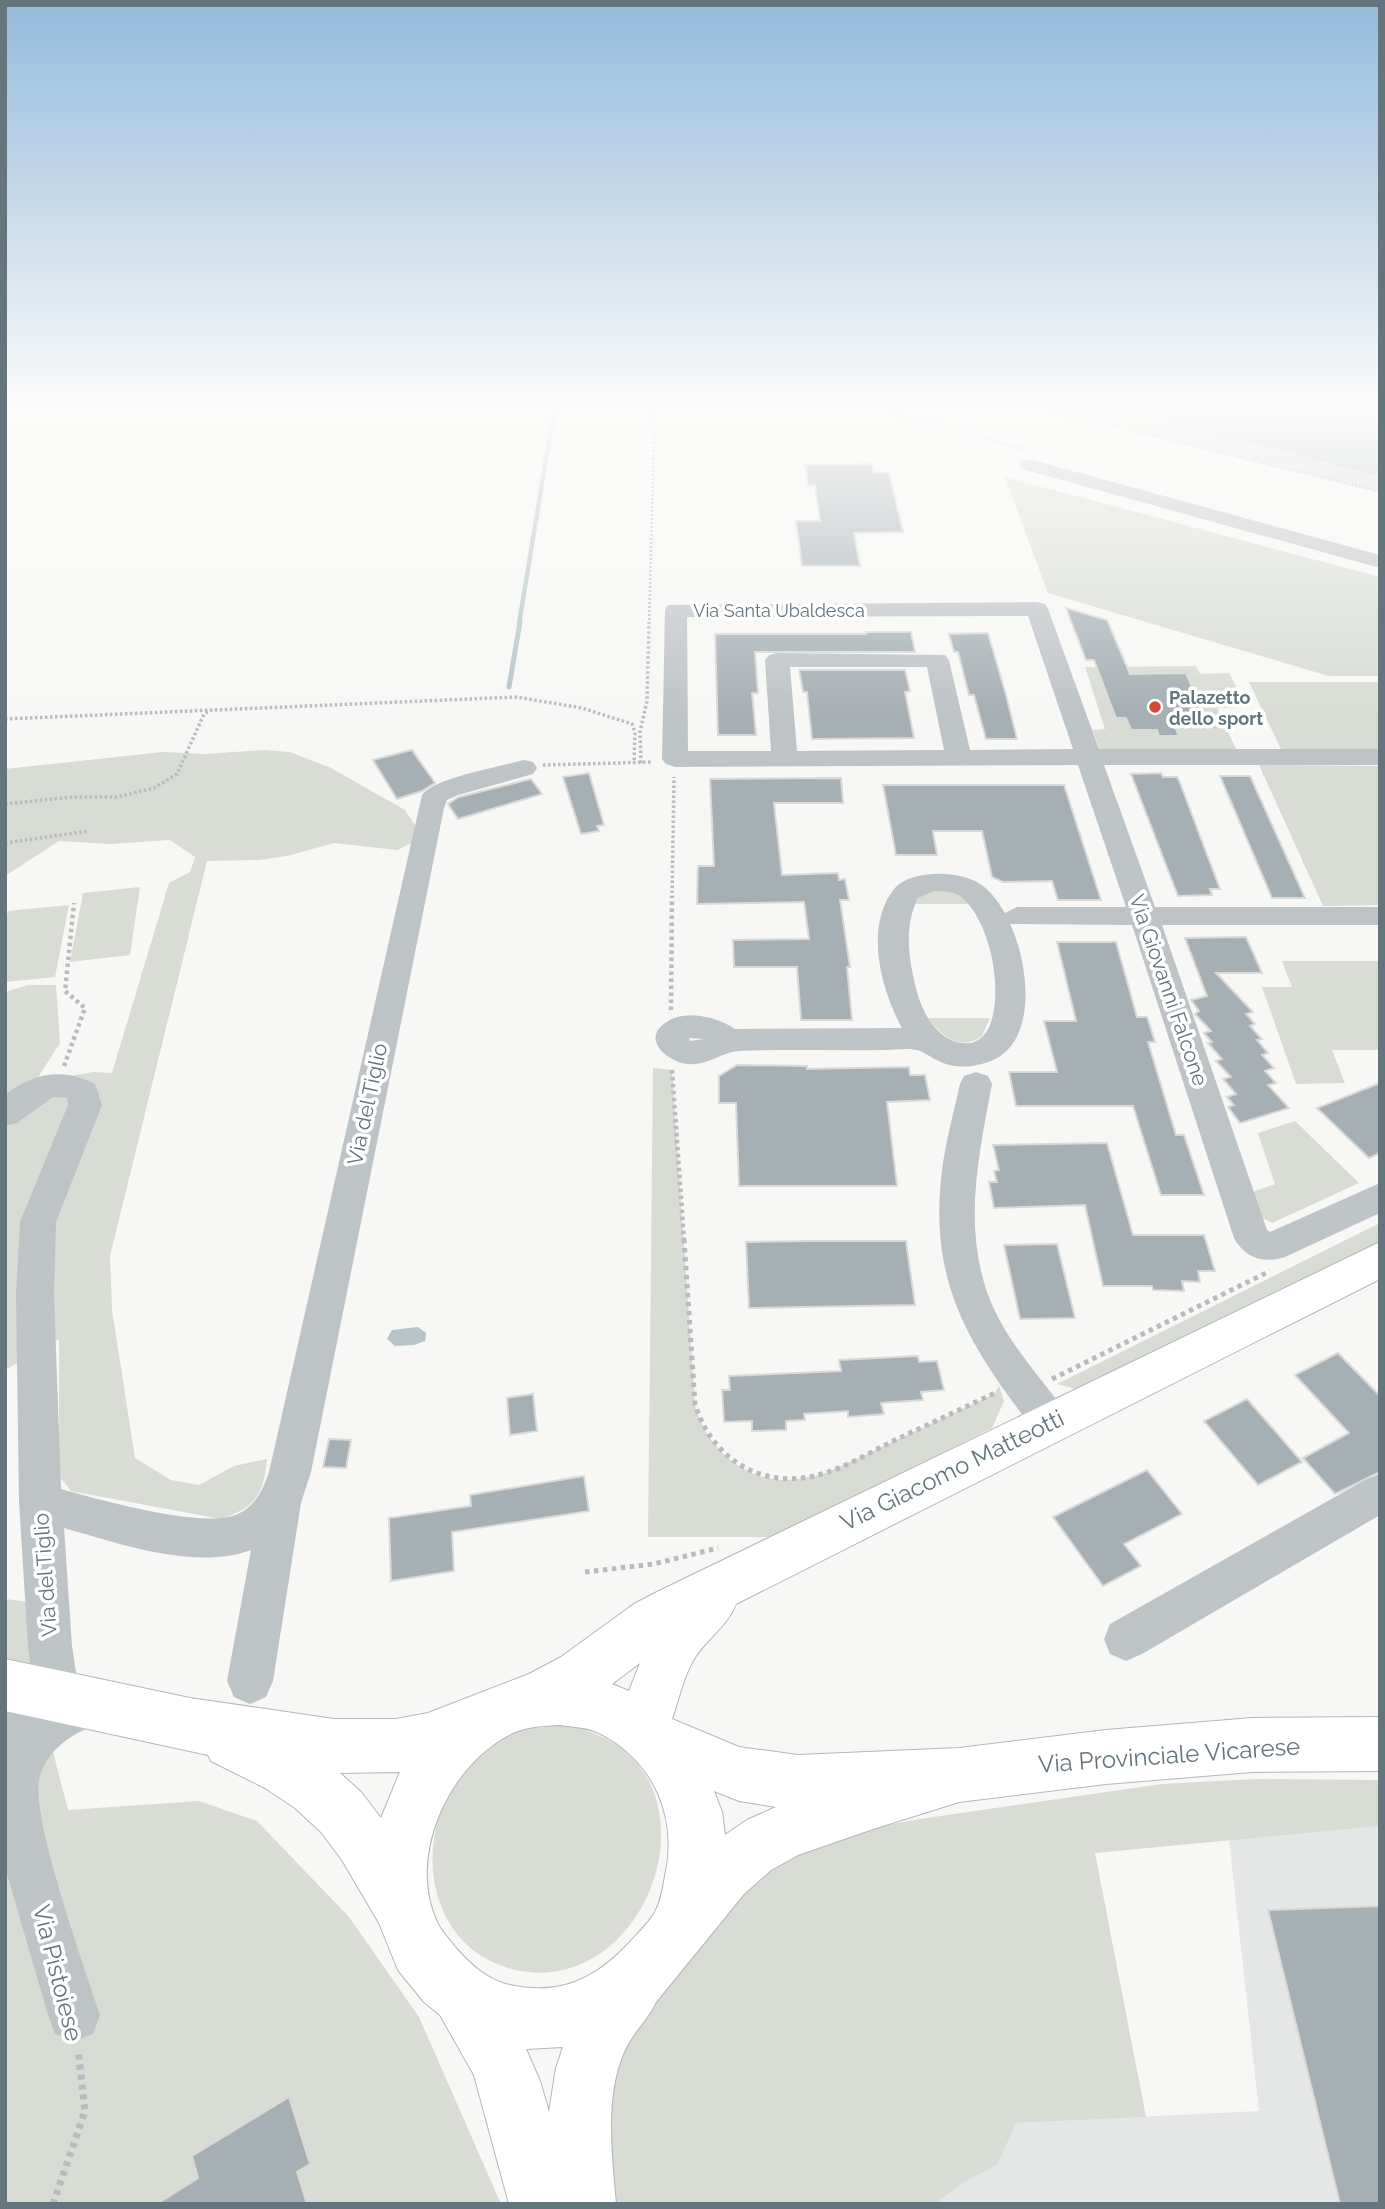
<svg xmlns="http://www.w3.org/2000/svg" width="1385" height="2209" font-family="Raleway,sans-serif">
<rect width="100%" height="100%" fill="#f7f7f5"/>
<!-- built -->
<path fill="#e5e7e6" d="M1380 1826V2204H862L1016 2123 1259 2111 1229 1839Z"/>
<!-- green -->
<g fill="#d8dcd4">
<path d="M1025 404H1097L1380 476V492Z"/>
<path d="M1005 477 1380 577V676H1329L1048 593Z"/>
<path d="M1196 666 1200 674 1229 673 1246 707 1217 708 1236 749 1100 751 1093 730 1105 729 1085 667Z"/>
<path d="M1249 682H1380V749H1281Z"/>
<path d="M264 750 290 752 331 768 405 810 418 830 414 842 397 850 334 843 287 856 259 860 207 861 110 1256 112 1310 135 1458 171 1480 199 1485 234 1466 267 1459C263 1496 256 1507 221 1519L71 1491 59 1476V1339L5 1370V992L28 985H56L60 1043 35 1082 93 1072 112 1073 169 883 190 872 195 857 170 840 110 844 59 841 5 876V769L163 752 205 754Z"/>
<path d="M1259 765 1380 766V905L1323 906Z"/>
<path d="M140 887 130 955 70 962 83 893Z"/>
<path d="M951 888 970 904H913L926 889Z"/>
<path d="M69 905 55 977 5 982V924L8 911Z"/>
<path d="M1282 961H1380V1050H1332L1345 1083 1296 1084 1262 987H1292Z"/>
<path d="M928 1018H990L982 1036C960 1052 942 1036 928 1018Z"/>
<path d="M653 1068 672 1070 695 1404C703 1441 735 1473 773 1479 790 1482 809 1477 826 1473L994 1394 999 1386 1004 1401 992 1428 776 1537H648Z"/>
<path d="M1295 1121 1359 1183 1272 1223 1258 1215 1253 1192 1275 1184 1258 1133Z"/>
<path d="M1380 1223V1243L1079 1390 1057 1384Z"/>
<path d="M5 1599 29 1602 32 1670 68 1810 199 1801 257 1821 349 1917 419 2017 501 2204H5Z"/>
<path d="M552 1724C739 1741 659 2007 512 1969 412 1943 411 1806 483 1750 503 1733 527 1728 552 1724Z"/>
<path d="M1256 1779 1380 1780V1826L1095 1853 1146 2117 1016 2123 997 2165 964 2182 934 2204H606L600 2132 628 2031 657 2002 682 1969 736 1878 833 1835 920 1819 1162 1784Z"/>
</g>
<!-- water -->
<g fill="#b7c4c7">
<path d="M1097 404H1380V476Z"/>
<path d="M418 1327 426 1333 425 1341 414 1345 395 1346 387 1339 392 1330Z"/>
</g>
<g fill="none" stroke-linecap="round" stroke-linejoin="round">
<!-- stream-far1 -->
<path stroke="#b7c4c7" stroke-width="4.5" d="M519 624 555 404"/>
<!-- stream -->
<path stroke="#b7c4c7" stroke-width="5" d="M509 687 520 622"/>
</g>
<!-- building -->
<g fill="#a6afb4" stroke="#d9d9d7" stroke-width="2">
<path d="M872 464 874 473 889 472 903 532 854 533 860 566H802L796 521H820L815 485 808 486 805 465Z"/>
<path d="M1066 608 1107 620 1130 674 1186 673 1205 717H1187L1191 727H1175L1179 736H1159L1157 730H1131L1126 718H1116L1094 660H1086Z"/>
<path d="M866 632H911L915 652H755L758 693H752L756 735H718L715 634H866Z"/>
<path d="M988 633 1006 695 1017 739H986L974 695H969L958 652H954L949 634Z"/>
<path d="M799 670H905L910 691 905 692 914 738 812 739 807 692H803Z"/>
<path d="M412 750 435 783 422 791 397 799 373 760Z"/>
<path d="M589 773 604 825 597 826 599 831 581 834 563 777Z"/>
<path d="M1161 773 1163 777H1177L1180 783 1220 889H1210L1212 895 1178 896 1131 774Z"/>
<path d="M1220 776H1250L1305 898H1272Z"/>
<path d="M841 778 843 803H774L782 875 838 873 839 880 845 879 849 900H840L850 967H847L852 1020H801L797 967H734L733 940 809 939 804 902 697 904 698 866H714L710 779Z"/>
<path d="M531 779 542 794 458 819 448 804 459 797Z"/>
<path d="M883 785H1064L1101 900H1058L1052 881 1003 882 992 877 982 831H933L937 855H896Z"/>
<path d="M1246 937 1262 973H1216L1253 1012 1246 1014 1255 1024 1250 1026 1262 1039 1257 1040 1268 1053 1262 1055 1274 1068 1265 1071 1276 1083 1268 1085 1289 1108 1240 1123 1228 1107 1234 1105 1227 1097 1236 1094 1223 1079 1231 1077 1216 1061 1222 1059 1208 1043 1212 1042 1204 1033 1211 1031 1195 1014 1199 1011 1191 1000 1207 996 1185 938Z"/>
<path d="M1057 942H1116L1137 1017H1147L1155 1042H1148L1176 1135H1184L1204 1195H1161L1133 1106H1016L1009 1072H1057L1044 1021H1076Z"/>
<path d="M737 1065 807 1066V1069L909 1067 910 1075H925L930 1100 887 1102 897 1186H739L736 1103H719V1076Z"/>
<path d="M1380 1083V1153L1369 1158 1317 1108Z"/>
<path d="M1107 1143 1133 1235H1204L1215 1271H1198L1200 1282 1182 1281 1184 1291 1153 1290 1152 1286H1103L1085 1205 994 1208 989 1182H997L994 1171 999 1170 993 1145Z"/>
<path d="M811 1241H906L915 1305 749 1308 746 1242Z"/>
<path d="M1057 1244 1075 1318 1020 1319 1004 1245Z"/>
<path d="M1338 1353 1380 1396V1472L1335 1494 1303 1458 1349 1433 1295 1375Z"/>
<path d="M918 1356 919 1362 937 1361 944 1390 921 1392 923 1400 881 1403 884 1414 848 1417V1411L804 1414 805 1420 786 1421V1430L752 1431V1421L724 1422 722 1390H730L729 1376 841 1371 839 1360Z"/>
<path d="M533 1394 537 1431 510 1435 507 1398Z"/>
<path d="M1247 1399 1302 1462 1258 1485 1204 1421Z"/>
<path d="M329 1439 351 1440 346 1468 323 1467Z"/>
<path d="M1147 1470 1182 1514 1124 1544 1141 1566 1103 1586 1053 1517Z"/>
<path d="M584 1476 589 1511 452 1532 454 1571 391 1581 389 1518 471 1506 470 1495Z"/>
<path d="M1380 1906V2204H1340L1268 1910Z"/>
<path d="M289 2097 310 2164 297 2172 307 2204H157L198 2178 192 2156Z"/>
</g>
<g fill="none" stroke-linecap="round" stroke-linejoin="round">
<defs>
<path id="major" d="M1380 1242V1279L736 1604C728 1625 708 1638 696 1656 684 1674 679 1699 672 1719L739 1747 798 1755 959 1748 1106 1730 1252 1718 1380 1717V1771L1252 1772 1106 1784 959 1802 873 1829 798 1855 771 1870 744 1894 656 2002C648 2020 632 2033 624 2052 604 2098 612 2155 616 2204H509L474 2075 440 2015 424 2002 398 1970 379 1923 342 1860 321 1832 295 1808 265 1788 211 1761 208 1755 5 1711V1659L190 1698 334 1719H396L428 1713 529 1674 561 1657 634 1604 657 1592ZM640 1663 629 1691 612 1684ZM560 1725C573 1727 589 1727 601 1734 655 1762 678 1818 665 1876 663 1887 661 1901 655 1912 649 1923 637 1934 628 1944 595 1979 560 1996 510 1985 487 1980 470 1964 455 1947 450 1940 443 1933 439 1926 404 1859 449 1763 513 1733 528 1726 544 1726 560 1725ZM400 1772 381 1818 361 1792 340 1773ZM714 1791 739 1801 776 1807 747 1820 725 1835 722 1812ZM563 2047 556 2068 549 2112 540 2081 526 2049Z"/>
</defs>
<!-- major casing -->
<use href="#major" stroke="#b2b8bb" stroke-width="2"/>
<!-- path-far4 -->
<g stroke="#b9bcbe" stroke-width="2.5" stroke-dasharray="2 2" stroke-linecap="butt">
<path d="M863 404 1023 449"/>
<path d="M1025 404 1380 492"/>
<path d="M649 624 655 404"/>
</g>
<!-- path-far3 -->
<g stroke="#b9bcbe" stroke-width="3.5" stroke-dasharray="2.5 2.5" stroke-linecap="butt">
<path d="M5 719 516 697 582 708 632 724 635 732 634 763"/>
<path d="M641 763 640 732 647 701 649 622"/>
<path d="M543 765 653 762"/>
<path d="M5 804 72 797H117L154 788 177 774 204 714 209 711"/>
<path d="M5 843 89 831"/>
<path d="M672 898 674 777"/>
</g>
<!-- path-far2 -->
<g stroke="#b9bcbe" stroke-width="4.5" stroke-dasharray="3.5 3.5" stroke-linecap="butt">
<path d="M671 1010 672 896"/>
<path d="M64 1066 85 1008 65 991 74 903"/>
<path d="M672 1070 684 1241"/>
</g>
<!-- path-far1 -->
<g stroke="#b9bcbe" stroke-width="5" stroke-dasharray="4.5 4.5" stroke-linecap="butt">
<path d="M684 1239 695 1404C713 1462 766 1492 825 1473 848 1466 871 1452 893 1441 927 1425 961 1409 995 1393"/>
<path d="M1052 1379 1270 1271"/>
<path d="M585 1572 654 1564 718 1548"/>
</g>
<!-- path -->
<path stroke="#b9bcbe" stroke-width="7" stroke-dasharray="5 5" stroke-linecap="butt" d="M53 2204 85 2111 78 2050"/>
<!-- minor -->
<g fill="#bec3c6" fill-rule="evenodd">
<path d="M1029 459 1380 555V568L1022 469 1019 465 1022 461Z"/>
<path d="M1037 602 1045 604 1048 609 1099 749H1380V765H1104L1155 907H1380V925H1162L1267 1230 1270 1232 1380 1183V1213L1285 1257C1263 1264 1245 1258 1234 1238L1132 925 1010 924C1027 959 1038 1032 999 1057 984 1066 959 1070 943 1063 935 1060 927 1054 920 1051 910 1047 893 1050 883 1050 835 1051 787 1049 739 1051 722 1052 707 1066 688 1064 668 1062 641 1040 665 1023 685 1008 717 1017 735 1029L902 1028C881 990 864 927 894 889 910 869 961 870 980 884 991 891 998 902 1005 913L1017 907H1126L1078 765 675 767 666 764 662 759 665 610 668 605ZM1028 616 1073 749 970 750 949 660 945 655 777 653 769 655 765 660 771 751H688L687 617ZM790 667H927L944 750 797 751ZM934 891C943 891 952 891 960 896 991 919 1006 998 987 1031 983 1037 977 1042 970 1043 942 1046 923 1016 917 992 909 961 903 928 918 898ZM689 1038 704 1039 690 1041Z"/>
<path d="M524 760 533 762 537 768 533 774 458 795 447 800 444 808 311 1472 301 1503 273 1681 266 1697 250 1704 234 1697 227 1681 251 1550C197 1571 117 1543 64 1528L72 1646 78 1686 92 1680 108 1687 115 1703 108 1719C80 1731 50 1743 40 1776 28 1813 86 1970 100 2015L93 2034 74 2041 55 2034 48 2015 5 1867V1679L21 1686 30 1709 38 1704 34 1695 28 1646 19 1502 16 1295 20 1222 68 1105 67 1098 53 1097 17 1123 5 1126V1095C33 1073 62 1067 95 1084L102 1105 56 1222 54 1295 61 1489C97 1499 205 1530 238 1514 256 1505 263 1490 269 1472L422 795C433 778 502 766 524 760Z"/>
<path d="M976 1072 988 1076 992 1084C978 1159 961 1234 993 1307 1010 1344 1039 1377 1064 1409L1070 1421 1064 1433 1050 1439 1036 1433C973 1350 930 1289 941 1179 944 1147 953 1116 960 1084L964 1076Z"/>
<path d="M1380 1474V1515L1142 1654 1126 1661 1110 1654 1104 1639 1110 1624 1365 1480Z"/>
</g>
<!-- major -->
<use href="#major" fill="#fff" fill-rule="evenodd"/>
</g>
<!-- sky -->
<linearGradient id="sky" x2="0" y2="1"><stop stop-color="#94badb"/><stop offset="0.57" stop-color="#fbfbfa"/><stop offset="1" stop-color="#fbfbfa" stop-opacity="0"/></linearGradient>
<rect width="1385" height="714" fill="url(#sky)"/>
<!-- markers -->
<circle fill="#d74935" stroke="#fff" stroke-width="2.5" cx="1155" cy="707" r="7"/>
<g text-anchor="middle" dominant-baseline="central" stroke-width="7" stroke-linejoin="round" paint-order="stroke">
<!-- far-street labels -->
<g font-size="18" fill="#64757e" stroke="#fff">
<text x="779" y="610">Via Santa Ubaldesca</text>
</g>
<!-- far-poi labels -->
<g font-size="18" font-weight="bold" fill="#64757e" stroke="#fff" text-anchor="start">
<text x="1169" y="697">Palazetto<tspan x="1169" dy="21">dello sport</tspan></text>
</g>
<!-- street labels -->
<g font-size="21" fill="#64757e" stroke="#fff">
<text transform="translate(1169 990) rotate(71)">Via Giovanni Falcone</text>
<text transform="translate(367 1104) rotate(-78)">Via del Tiglio</text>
<text transform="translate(45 1575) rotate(-94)">Via del Tiglio</text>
</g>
<!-- near-street labels -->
<g font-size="24" fill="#64757e" stroke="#fff">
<text transform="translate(952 1470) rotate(-26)">Via Giacomo Matteotti</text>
<text transform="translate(1169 1755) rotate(-4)">Via Provinciale Vicarese</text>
<text transform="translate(58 1973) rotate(76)">Via Pistoiese</text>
</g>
</g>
<!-- border -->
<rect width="1385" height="2209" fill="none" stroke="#64757e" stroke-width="14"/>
</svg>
